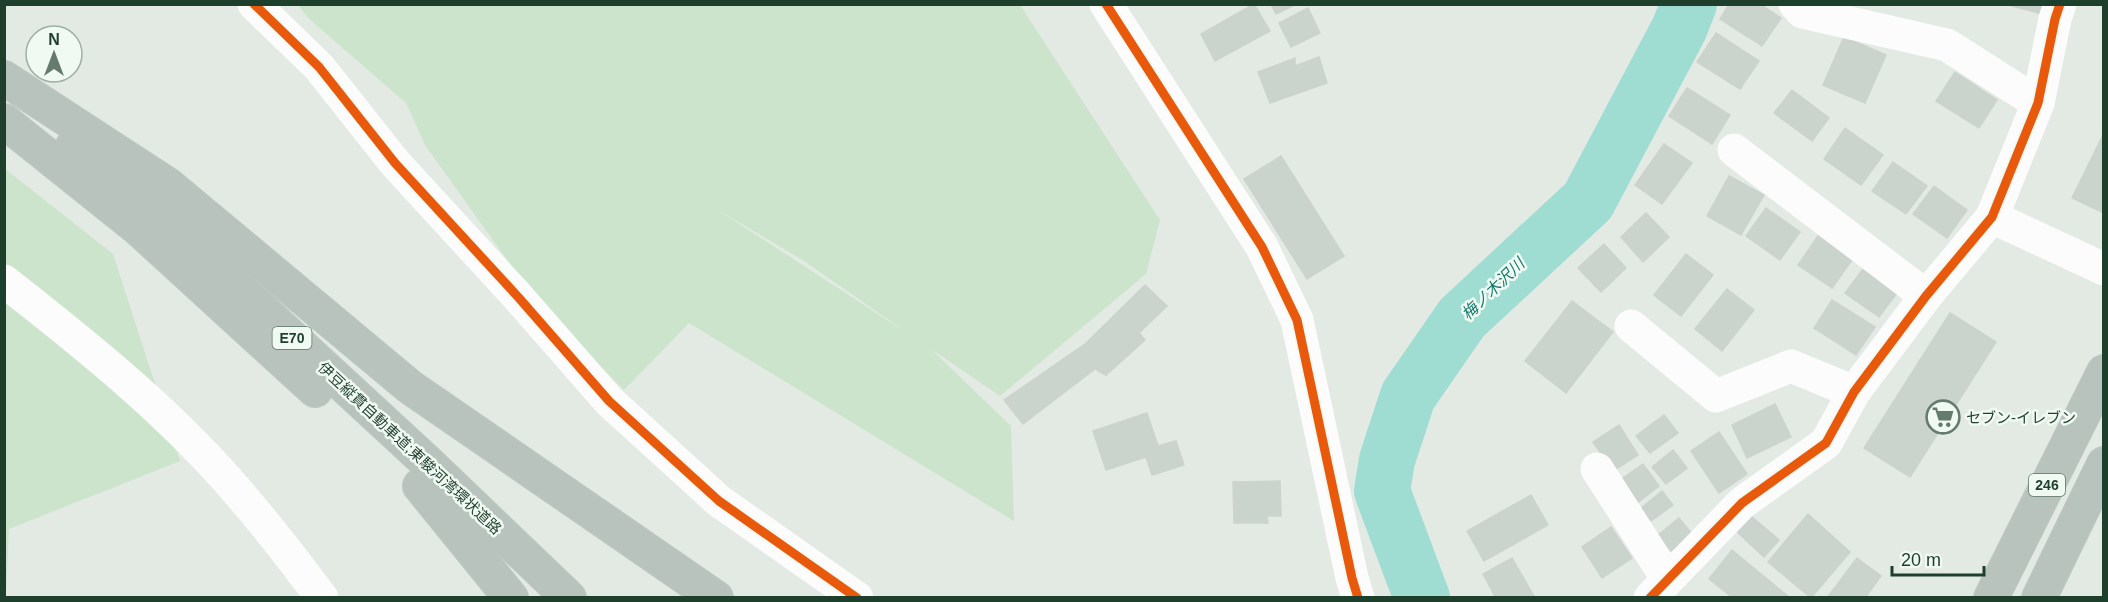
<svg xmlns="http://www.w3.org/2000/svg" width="2108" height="602" font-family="Helvetica,'Noto Sans JP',sans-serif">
<rect width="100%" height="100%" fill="#e3eae4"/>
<!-- green -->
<g fill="#cbe4cb" fill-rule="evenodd">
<path d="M298 5H1020L1160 220 1146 274 1000 396 931 349 1011 426 1014 521 689 323 624 390 535 299 425 145 406 103 308 18ZM718 210 804 261 899 327H898Z"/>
<path d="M4 168 113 254 180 461 9 529 6 598Z"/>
</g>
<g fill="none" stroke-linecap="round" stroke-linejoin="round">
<!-- river -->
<path stroke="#9fddd3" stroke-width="56" d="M1422 598 1382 491 1387 460 1408 396 1462 318 1588 201 1679 29 1689 4"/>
</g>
<!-- building -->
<g fill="#cbd3cd" stroke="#ccd3cd" stroke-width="1.5">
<path d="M1254 4 1270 31 1215 61 1201 34Z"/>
<path d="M1271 4H1297L1276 14Z"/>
<path d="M1729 4H1760L1781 18 1762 46 1720 19Z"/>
<path d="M2013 4H2042L2039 13 2012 6Z"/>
<path d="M1308 8 1320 33 1291 47 1279 23Z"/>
<path d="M1716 33 1759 61 1740 89 1697 62Z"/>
<path d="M1844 37 1886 55 1865 103 1823 85Z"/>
<path d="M1319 57 1327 83 1270 103 1258 72 1295 58V66Z"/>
<path d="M1955 72 1997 100 1979 128 1936 101Z"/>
<path d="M1687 88 1730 115 1712 144 1669 116Z"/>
<path d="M1792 90 1829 118 1812 141 1774 113Z"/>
<path d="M1845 128 1883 155 1861 185 1824 159Z"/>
<path d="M2104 133V213L2072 198Z"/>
<path d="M1664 144 1692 163 1662 204 1635 185Z"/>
<path d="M1281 156 1344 256 1307 279 1244 179Z"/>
<path d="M1893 162 1927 186 1906 214 1872 191Z"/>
<path d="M1729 176 1764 195 1741 235 1707 216Z"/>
<path d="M1934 186 1967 210 1947 238 1913 214Z"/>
<path d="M1766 208 1800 232 1780 260 1746 236Z"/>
<path d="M1646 213 1669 237 1643 262 1621 237Z"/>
<path d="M1818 236 1852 260 1832 288 1798 265Z"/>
<path d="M1604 244 1626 268 1601 292 1578 268Z"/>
<path d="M1686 254 1713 275 1681 316 1654 295Z"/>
<path d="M1866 265 1900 289 1879 317 1845 293Z"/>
<path d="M1145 285 1167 306 1139 333 1145 340 1106 375 1095 369 1023 424 1004 400 1085 344Z"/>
<path d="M1727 289 1754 310 1722 351 1695 329Z"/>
<path d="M1832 300 1875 327 1856 355 1814 328Z"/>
<path d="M1572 301 1613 332 1566 393 1525 361Z"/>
<path d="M1950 313 1996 342 1910 477 1864 448Z"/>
<path d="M1775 404 1791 437 1747 458 1732 425Z"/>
<path d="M1147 413 1158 446 1176 441 1184 465 1152 475 1146 457 1106 470 1093 431Z"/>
<path d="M1664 415 1678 433 1650 453 1636 436Z"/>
<path d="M1619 425 1638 455 1613 471 1593 442Z"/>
<path d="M1719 432 1747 474 1719 493 1691 451Z"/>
<path d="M1673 450 1687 468 1666 484 1652 467Z"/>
<path d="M1643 464 1659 486 1636 504 1619 481Z"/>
<path d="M1280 481 1281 516H1267L1268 523H1234L1233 482Z"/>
<path d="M1662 491 1673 505 1651 521 1641 508Z"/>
<path d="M1531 495 1548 525 1484 561 1467 531Z"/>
<path d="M1808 514 1850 552 1811 598 1768 562Z"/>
<path d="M1751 516 1779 540 1764 557 1737 532Z"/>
<path d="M1679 518 1692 534 1671 551 1658 535Z"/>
<path d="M1611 527 1632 558 1602 578 1582 547Z"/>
<path d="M1732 550 1790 598H1733L1709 579Z"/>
<path d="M1512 558 1535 598H1496L1483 574Z"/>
<path d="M1857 558 1881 576 1865 598H1827Z"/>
</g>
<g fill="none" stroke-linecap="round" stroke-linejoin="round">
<defs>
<g id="highway">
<path d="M4 78 168 185 410 387 716 598"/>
<path d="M4 121 139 229 315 390"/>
<path d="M73 146 157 213 429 464 569 598"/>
<path d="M420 486 511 598"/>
<path d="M1991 598 2104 372"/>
<path d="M2039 598 2104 464"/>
</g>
</defs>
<!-- highway casing -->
<use href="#highway" stroke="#bbc6c0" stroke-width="36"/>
<!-- street -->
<g stroke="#fbfcfb" stroke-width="33">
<path d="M254 4 319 67 395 163 519 298 609 401 719 501 857 598"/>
<path d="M1106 4 1262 247 1297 320 1352 578 1358 598"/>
<path d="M1795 4 1802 12 1947 45 2038 103"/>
<path d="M1734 150 1926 296"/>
<path d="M1992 217 2104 269"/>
<path d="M4 281C91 349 178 419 248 504 274 534 298 566 322 598"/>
<path d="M1631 326 1716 396 1791 366 1854 392"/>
<path d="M1597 469 1667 578"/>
<path d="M1650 598 1742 503 1826 443 1854 392 1926 296 1992 217 2038 103 2055 19 2060 4"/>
</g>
<!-- highway -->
<use href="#highway" stroke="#b9c3be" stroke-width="33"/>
<defs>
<g id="cycleway">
<path d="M254 4 319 67 395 163 519 298 609 401 719 501 857 598"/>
<path d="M1106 4 1262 247 1297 320 1352 578 1358 598"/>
<path d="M1650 598 1742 503 1826 443 1854 392 1926 296 1992 217 2038 103 2055 19 2060 4"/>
</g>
</defs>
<!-- cycleway casing -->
<use href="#cycleway" stroke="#f1f9f3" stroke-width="13"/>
<!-- cycleway -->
<use href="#cycleway" stroke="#e8590c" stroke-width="9"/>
</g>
<!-- icons -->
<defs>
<symbol id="supermarket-ring" viewBox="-11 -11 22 22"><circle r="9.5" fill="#f1f9f3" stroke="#647b6d" stroke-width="1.5"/><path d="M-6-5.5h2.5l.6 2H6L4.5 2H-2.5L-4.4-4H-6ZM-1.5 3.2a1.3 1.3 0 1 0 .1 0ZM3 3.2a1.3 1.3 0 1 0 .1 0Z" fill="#647b6d"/></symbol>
</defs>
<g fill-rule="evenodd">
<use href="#supermarket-ring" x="1924" y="398" width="38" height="38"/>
</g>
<g text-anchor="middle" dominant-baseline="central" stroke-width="5" stroke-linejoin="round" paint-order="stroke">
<!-- shield labels -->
<g fill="#f1f9f3" stroke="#5e7768" stroke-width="1.5">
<rect x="272.5" y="327" width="39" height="22" rx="4.5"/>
<rect x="2029" y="474" width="36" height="22" rx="4.5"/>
</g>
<g font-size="14" font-weight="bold" fill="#1f3f2d">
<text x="292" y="338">E70</text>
<text x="2047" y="485">246</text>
</g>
<!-- poi labels -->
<g font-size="15" fill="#1f3f2d" stroke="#f1f9f3" text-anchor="start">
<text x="1966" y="417">セブン-イレブン</text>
</g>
<!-- street labels -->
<g font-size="15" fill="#1f3f2d" stroke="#f1f9f3">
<text transform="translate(410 448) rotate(43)">伊豆縦貫自動車道;東駿河湾環状道路</text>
</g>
<!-- water labels -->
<g font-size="16" font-style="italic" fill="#137b6e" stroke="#f1f9f3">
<text transform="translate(1493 289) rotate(-44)">梅ノ木沢川</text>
</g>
</g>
<!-- border -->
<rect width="2108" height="602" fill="none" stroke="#1f3f2d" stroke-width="12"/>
<!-- north arrow -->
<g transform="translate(54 54)"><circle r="28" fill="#f1f9f3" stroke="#9dafa4" stroke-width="1.5"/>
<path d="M0-4.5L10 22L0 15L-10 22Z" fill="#647b6d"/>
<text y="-9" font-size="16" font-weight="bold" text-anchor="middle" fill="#1f3f2d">N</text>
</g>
<!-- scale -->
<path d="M1892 566v9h92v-9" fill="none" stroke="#1f3f2d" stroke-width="3"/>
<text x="1901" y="566" font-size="18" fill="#1f3f2d" stroke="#f1f9f3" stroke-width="4.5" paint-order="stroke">20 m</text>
</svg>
